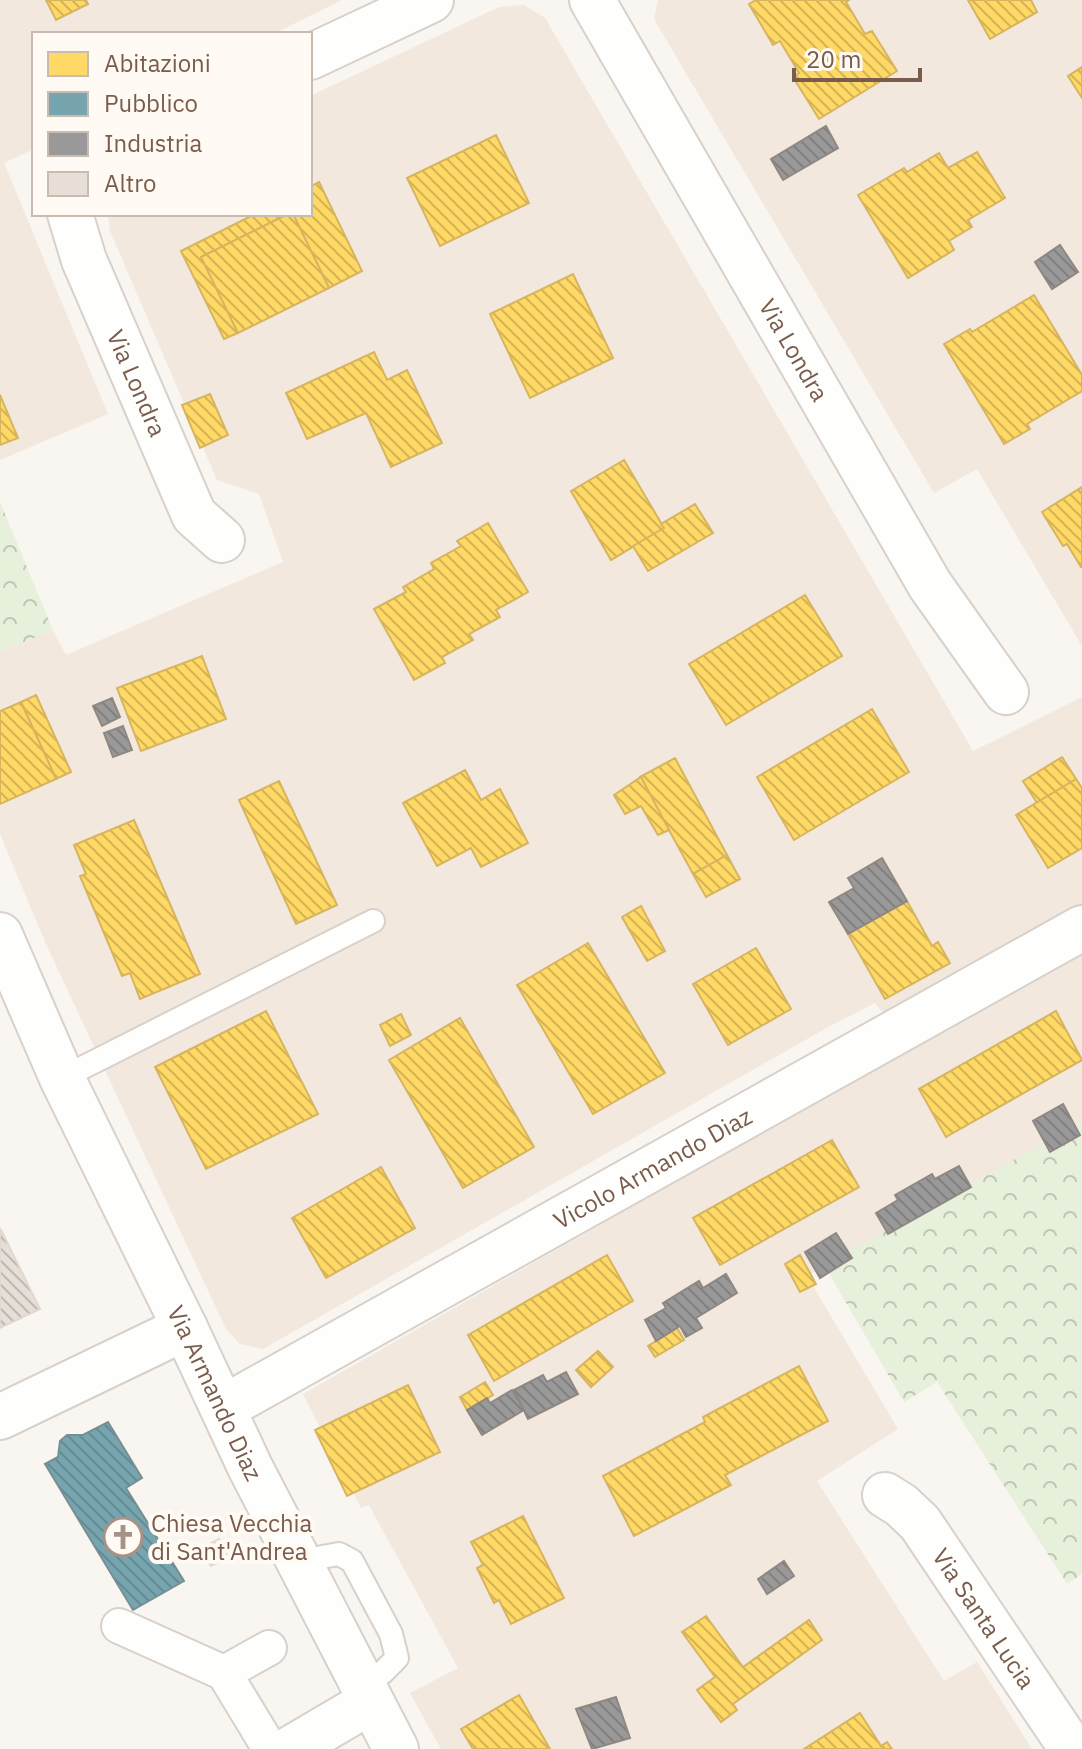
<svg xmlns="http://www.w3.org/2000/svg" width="1082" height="1749" font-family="'IBM Plex Sans',sans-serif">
<defs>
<pattern id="forest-crowns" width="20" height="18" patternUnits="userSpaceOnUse" patternTransform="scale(2)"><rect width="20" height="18" fill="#e7f0db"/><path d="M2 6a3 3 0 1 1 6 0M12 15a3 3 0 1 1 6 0" fill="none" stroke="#c0c6b4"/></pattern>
<pattern id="homes-back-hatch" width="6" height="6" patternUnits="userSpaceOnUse" patternTransform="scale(2)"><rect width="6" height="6" fill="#ffd966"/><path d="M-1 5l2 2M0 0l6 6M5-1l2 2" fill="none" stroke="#d3b356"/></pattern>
<pattern id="public-back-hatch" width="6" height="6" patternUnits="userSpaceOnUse" patternTransform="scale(2)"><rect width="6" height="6" fill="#76a5af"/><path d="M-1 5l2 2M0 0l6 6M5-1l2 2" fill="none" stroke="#668a91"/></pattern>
<pattern id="industry-back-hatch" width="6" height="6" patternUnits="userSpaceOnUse" patternTransform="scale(2)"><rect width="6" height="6" fill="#999"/><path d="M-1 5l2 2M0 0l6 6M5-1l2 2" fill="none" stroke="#82807f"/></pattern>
<pattern id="building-back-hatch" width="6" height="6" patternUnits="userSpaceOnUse" patternTransform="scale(2)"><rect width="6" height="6" fill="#e6ded7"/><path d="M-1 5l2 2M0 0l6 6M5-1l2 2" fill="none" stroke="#bfb7b1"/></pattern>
</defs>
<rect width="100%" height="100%" fill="#f9f5f0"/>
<!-- residential -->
<g fill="#f2e8de">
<path d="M0 0H342L273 34H34V149L4 163 108 414 0 460Z"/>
<path d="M658 0H1082V646L977 469 934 493 654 19Z"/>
<path d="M524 5 545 18 973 751 1082 697V905L895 1015 883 1013 875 1003 830 1026 263 1349 240 1344 226 1329 46 944 0 834V652L53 630 66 655 283 562 259 494 217 480 110 231 108 214H310V96L499 7Z"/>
<path d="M1082 951V1122L807 1276 898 1429 817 1481 944 1681 977 1662 1032 1749H441L410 1693 458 1668 369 1505 361 1508 303 1394Z"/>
</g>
<!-- forest -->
<g fill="url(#forest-crowns)">
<path d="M0 502 53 630 0 652Z"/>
<path d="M1082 1122V1574L1067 1584 937 1382 904 1402 824 1265Z"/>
</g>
<!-- homes -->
<g fill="url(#homes-back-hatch)" stroke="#d7b45e" stroke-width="2">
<path d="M46 0H86L88 4 56 20Z"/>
<path d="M756 0H849L846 2 865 34 872 31 897 71 819 119 793 77 799 73 780 41 773 45 749 4Z"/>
<path d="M968 0H1031L1037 12 990 39Z"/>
<path d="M1082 67V98L1068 76Z"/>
<path d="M496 135 529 203 440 246 407 178Z"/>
<path d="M977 152 1005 198 968 220 972 227 949 241 954 250 908 278 858 195 904 168 907 172 939 153 948 168Z"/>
<path d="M319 182 362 271 329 288 293 214H310V187Z"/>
<path d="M255 214H288L201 257 238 333 224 339 181 251Z"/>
<path d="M288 214H293L329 288 238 333 201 257Z"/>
<path d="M573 274 613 358 530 398 490 314Z"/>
<path d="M1034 295 1082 375V391L1027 424 1030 429 1004 444 944 344 970 329 972 332Z"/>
<path d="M374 352 387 380 407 370 442 443 391 467 366 413 307 439 286 393Z"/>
<path d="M210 394 228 435 200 448 182 405Z"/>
<path d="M0 395 18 438 0 445Z"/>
<path d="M624 460 664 528 611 560 571 491Z"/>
<path d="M1082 487V567H1081L1067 544 1063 546 1042 512Z"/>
<path d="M695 504 713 533 648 571 633 546 664 528 661 524Z"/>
<path d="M488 523 528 592 496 610 500 617 469 634 473 640 442 657 445 663 414 680 374 609 406 592 403 587 434 569 431 563 461 546 457 541Z"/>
<path d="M805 595 842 656 726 725 689 664Z"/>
<path d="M202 656 226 719 141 751 117 688Z"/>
<path d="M36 695 71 772 56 779 21 702Z"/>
<path d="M21 702 56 779 0 804V711Z"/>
<path d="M872 709 909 772 794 840 757 777Z"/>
<path d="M1062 757 1076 779 1037 803 1023 781Z"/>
<path d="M675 758 727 855 693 874 640 777Z"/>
<path d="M465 770 481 800 500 789 528 843 481 867 471 848 437 866 403 803Z"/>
<path d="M641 777 669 830 658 835 641 806 625 814 614 795Z"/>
<path d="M1076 779 1082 788V848L1048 868 1016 815Z"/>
<path d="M279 781 337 905 296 924 239 800Z"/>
<path d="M134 820 200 974 140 999 130 973 122 976 80 876 86 874 74 845Z"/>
<path d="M727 855 740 879 706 897 693 874Z"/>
<path d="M907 901 932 946 938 942 950 963 885 999 848 934Z"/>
<path d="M641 906 665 951 647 961 622 917Z"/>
<path d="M588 943 665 1073 593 1114 517 985Z"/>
<path d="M756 948 791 1009 728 1045 693 984Z"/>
<path d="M266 1011 318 1114 206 1169 155 1067Z"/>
<path d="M1056 1011 1082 1060 946 1137 919 1089Z"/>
<path d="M401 1014 411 1035 390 1046 380 1025Z"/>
<path d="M460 1018 534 1147 463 1188 389 1060Z"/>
<path d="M832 1140 859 1187 720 1265 693 1218Z"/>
<path d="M381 1167 415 1228 326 1278 292 1218Z"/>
<path d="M607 1255 633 1301 494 1381 468 1335Z"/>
<path d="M800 1255 816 1284 800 1292 785 1264Z"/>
<path d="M677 1328 684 1340 655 1357 648 1346Z"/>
<path d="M598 1351 613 1367 591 1387 576 1370Z"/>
<path d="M799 1366 828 1421 725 1475 731 1485 634 1536 603 1476 705 1422 703 1417Z"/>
<path d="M485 1382 493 1395 467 1410 460 1397Z"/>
<path d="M408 1385 440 1452 347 1496 315 1430Z"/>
<path d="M523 1516 564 1598 511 1624 499 1600 494 1603 477 1568 483 1565 471 1542Z"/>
<path d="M706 1616 743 1667 809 1620 822 1640 733 1704 737 1710 721 1722 697 1690 715 1677 682 1632Z"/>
<path d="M519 1695 550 1749H473L461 1729Z"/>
<path d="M860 1713 881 1746 887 1742 892 1749H804Z"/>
</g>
<!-- public -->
<path fill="url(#public-back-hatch)" stroke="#778f92" stroke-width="2" d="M108 1422 142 1478 126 1488 184 1581 133 1610 45 1464 58 1457 60 1441 67 1435H83Z"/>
<!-- industry -->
<g fill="url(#industry-back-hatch)" stroke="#908782" stroke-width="2">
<path d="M826 126 838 148 783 180 771 159Z"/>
<path d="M1060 245 1078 272 1052 289 1035 262Z"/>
<path d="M112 698 120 717 102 726 93 706Z"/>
<path d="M123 726 132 750 113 757 104 733Z"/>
<path d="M882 858 907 901 848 934 829 902 854 888 848 878Z"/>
<path d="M1063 1104 1080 1135 1050 1152 1033 1121Z"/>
<path d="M959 1166 971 1187 888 1234 876 1213 898 1200 895 1195 932 1174 935 1179Z"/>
<path d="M836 1233 852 1258 820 1278 805 1252Z"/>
<path d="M726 1274 737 1293 696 1318 702 1328 686 1337 680 1326 656 1341 645 1320 666 1308 663 1303 699 1281 703 1288Z"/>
<path d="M566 1372 578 1394 528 1419 514 1390 543 1375 547 1382Z"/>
<path d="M512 1390 524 1410 482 1435 467 1410 487 1398 490 1403Z"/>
<path d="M784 1561 794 1576 767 1594 758 1579Z"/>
<path d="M616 1697 630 1738 592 1749 576 1709Z"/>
</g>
<!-- building -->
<g fill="url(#building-back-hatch)" stroke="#e2d8d2" stroke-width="2">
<path d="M0 1228 40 1309 0 1328Z"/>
<path d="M219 1539 228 1557 211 1566 201 1549Z"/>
</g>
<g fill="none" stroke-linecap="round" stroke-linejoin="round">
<defs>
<g id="service">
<path d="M62 1078 373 921"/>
<path d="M302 1569 322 1557 339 1554 352 1561 391 1634 397 1658 382 1673 361 1684"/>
</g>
<g id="pedestrian">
<path d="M119 1626 224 1673 269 1648"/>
<path d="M224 1673 264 1739"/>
</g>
<g id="minor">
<path id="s1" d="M592 0 930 585 1006 692"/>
<path d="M310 57 431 0"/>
<path id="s2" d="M70 214 84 260 194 515 222 540"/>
<path id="s3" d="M223 1408 1082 928"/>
<path d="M0 1417 185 1328"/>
<path id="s4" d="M885 1495 901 1505 920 1523 1072 1749"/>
<path d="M290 1749 370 1702"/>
</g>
<g id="tertiary">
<path id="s5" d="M0 935 62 1078 185 1328 250 1467 396 1749"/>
</g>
</defs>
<!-- service casing -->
<use href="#service" stroke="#d7d1cb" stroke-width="26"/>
<!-- pedestrian casing -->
<use href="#pedestrian" stroke="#d7d1cb" stroke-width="38"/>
<!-- minor casing -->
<use href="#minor" stroke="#d7d1cb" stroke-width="48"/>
<!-- tertiary casing -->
<use href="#tertiary" stroke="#d7d1cb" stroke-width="48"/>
<!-- service -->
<use href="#service" stroke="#fefefd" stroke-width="22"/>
<!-- pedestrian -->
<use href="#pedestrian" stroke="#fefefd" stroke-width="34"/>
<!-- minor -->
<use href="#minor" stroke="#fefefd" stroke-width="44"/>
<!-- tertiary -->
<use href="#tertiary" stroke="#fefefd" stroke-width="44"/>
</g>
<!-- icons -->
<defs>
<symbol id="church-ring" viewBox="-11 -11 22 22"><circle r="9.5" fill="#fffaf3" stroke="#a69286" stroke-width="1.5"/><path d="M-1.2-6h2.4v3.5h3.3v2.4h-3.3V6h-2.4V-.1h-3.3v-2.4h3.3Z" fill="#a69286"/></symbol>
</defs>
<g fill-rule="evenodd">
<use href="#church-ring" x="101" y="1515" width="44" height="44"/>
</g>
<g text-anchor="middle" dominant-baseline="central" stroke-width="8" stroke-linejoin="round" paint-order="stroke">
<!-- street labels -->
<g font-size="24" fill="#7a5c4d" stroke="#fffaf3">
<text stroke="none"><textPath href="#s1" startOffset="404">Via Londra</textPath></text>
<text stroke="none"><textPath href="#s2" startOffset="182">Via Londra</textPath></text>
<text stroke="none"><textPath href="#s3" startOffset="492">Vicolo Armando Diaz</textPath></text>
<text stroke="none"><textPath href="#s5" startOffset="506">Via Armando Diaz</textPath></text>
<text stroke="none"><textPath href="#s4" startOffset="160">Via Santa Lucia</textPath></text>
</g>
<!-- poi labels -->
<g font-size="24" fill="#7a5c4d" stroke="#fffaf3" text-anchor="start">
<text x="151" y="1523">Chiesa Vecchia<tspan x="151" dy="28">di Sant'Andrea</tspan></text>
</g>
</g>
<!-- legend -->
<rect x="32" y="32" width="280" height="184" fill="#fffaf3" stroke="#cabbb1" stroke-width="2"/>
<rect x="48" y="52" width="40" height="24" fill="#ffd966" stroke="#cabbb1" stroke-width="2"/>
<text x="104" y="72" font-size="24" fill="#7a5c4d">Abitazioni</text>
<rect x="48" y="92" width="40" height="24" fill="#76a5af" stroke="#cabbb1" stroke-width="2"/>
<text x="104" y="112" font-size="24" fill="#7a5c4d">Pubblico</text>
<rect x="48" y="132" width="40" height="24" fill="#999999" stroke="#cabbb1" stroke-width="2"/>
<text x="104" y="152" font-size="24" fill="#7a5c4d">Industria</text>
<rect x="48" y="172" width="40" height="24" fill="#e6ded7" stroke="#cabbb1" stroke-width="2"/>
<text x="104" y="192" font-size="24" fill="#7a5c4d">Altro</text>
<!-- scale -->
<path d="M794 68v12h126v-12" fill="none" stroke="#7a5c4d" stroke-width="4"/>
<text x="806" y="68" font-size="24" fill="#7a5c4d" stroke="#fffaf3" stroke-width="6" paint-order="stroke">20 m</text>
</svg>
